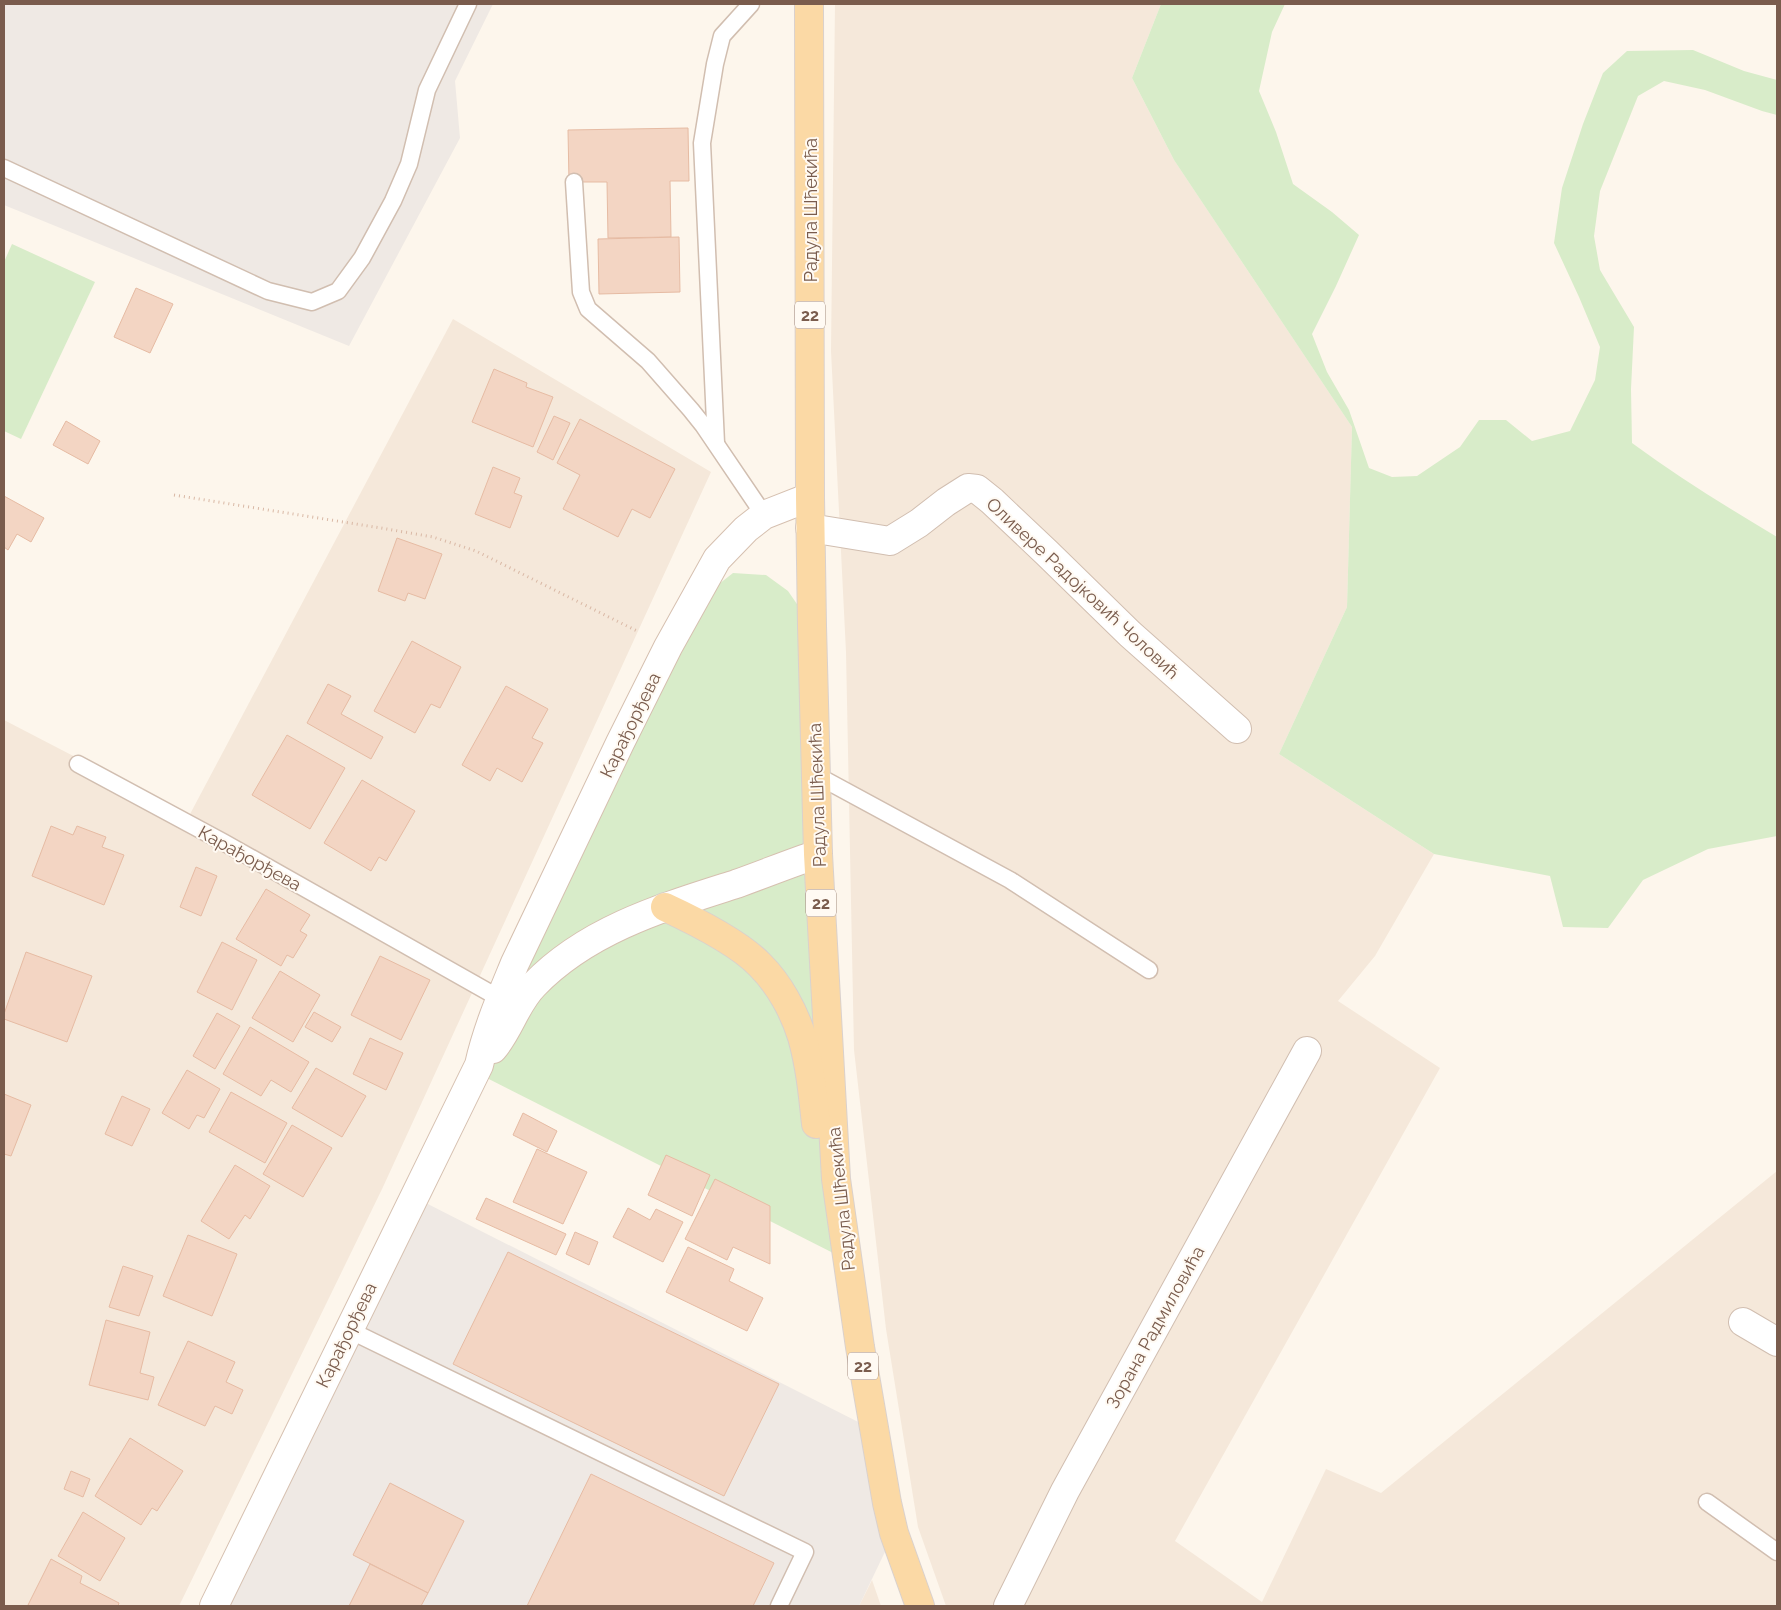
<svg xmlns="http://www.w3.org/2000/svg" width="1781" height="1610" font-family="Raleway,sans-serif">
<rect width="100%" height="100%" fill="#fdf6ec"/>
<!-- residential -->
<g fill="#f5e8da">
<path d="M835 4H1161L1132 78 1174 160 1352 427 1347 607 1279 754 1434 854 1375 956 1338 1001 1440 1068 1175 1541 1262 1602 1326 1469 1381 1493 1777 1171V1606H946L918 1527 886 1329 854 1050 846 652 831 351Z"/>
<path d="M453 319 711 472 383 1187 179 1606H4V720L189 816Z"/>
<path d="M872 1580 881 1606H859Z"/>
</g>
<!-- industrial -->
<g fill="#efe9e4">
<path d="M4 4H493L455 81 460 138 349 346 4 205Z"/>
<path d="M414 1197 874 1430 894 1533 859 1606H214Z"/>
</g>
<!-- green -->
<g fill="#d8ecc9">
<path d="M1161 4H1285L1272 32 1259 91 1276 132 1293 184 1332 212 1359 235 1336 286 1312 334 1327 372 1349 410 1369 468 1392 477 1417 476 1460 447 1479 420H1506L1532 441 1570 431 1595 380 1600 347 1579 297 1554 243 1562 188 1583 124 1603 73 1627 51 1693 50 1744 71 1777 80V115L1762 111 1705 90 1664 81 1638 96 1600 191 1594 236 1600 270 1634 327 1631 389 1632 443C1678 477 1727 507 1777 537V836L1708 849 1643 880 1608 928 1563 927 1550 876 1434 854 1279 754 1347 607 1352 427 1174 160 1132 78Z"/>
<path d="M12 244 95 282 21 439 4 431V262Z"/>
<path d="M733 573 766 575 788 591 812 626 847 1260 475 1072 499 998 691 606Z"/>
</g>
<!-- building -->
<g fill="#f3d5c3" stroke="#e6bba3">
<path d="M688 128 689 181H670L671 237 608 238 607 182H569L568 130Z"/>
<path d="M679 237 680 292 599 294 598 239Z"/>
<path d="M136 288 173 304 150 353 114 337Z"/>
<path d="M494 369 527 383 526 387 553 397 533 447 472 422Z"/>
<path d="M554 416 570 423 553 460 537 452Z"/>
<path d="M580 419 675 469 650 518 632 509 618 537 563 509 580 475 557 463Z"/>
<path d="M66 421 100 441 88 464 53 445Z"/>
<path d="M493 467 520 478 514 493 522 496 510 528 475 514Z"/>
<path d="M4 496 44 518 31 542 17 534 8 550 4 547Z"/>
<path d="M397 538 442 554 425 599 408 593 405 601 378 591Z"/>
<path d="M412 641 461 667 440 708 431 704 415 733 374 711Z"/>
<path d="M328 684 351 696 341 714 383 737 371 759 307 723Z"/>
<path d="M506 686 548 709 532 738 543 743 522 782 497 768 490 781 462 765Z"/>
<path d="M287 735 345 768 310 829 252 795Z"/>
<path d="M362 780 415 811 386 861 379 857 371 871 324 843Z"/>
<path d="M51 826 73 835 77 826 106 837 102 847 124 855 104 905 32 876Z"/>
<path d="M196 867 217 876 201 916 180 907Z"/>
<path d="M266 889 310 915 300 931 307 935 293 958 287 955 281 966 236 939Z"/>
<path d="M222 942 257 960 232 1010 197 992Z"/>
<path d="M26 952 92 976 67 1042 4 1019V1014Z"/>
<path d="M380 956 430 980 401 1040 351 1015Z"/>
<path d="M280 971 320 995 293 1042 252 1018Z"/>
<path d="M314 1012 341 1027 332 1042 305 1027Z"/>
<path d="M217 1013 240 1026 215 1069 193 1056Z"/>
<path d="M250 1027 309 1062 291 1092 271 1080 261 1096 223 1074Z"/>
<path d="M370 1038 403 1053 386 1090 353 1074Z"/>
<path d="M316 1068 366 1096 342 1137 292 1108Z"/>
<path d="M187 1070 220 1089 204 1118 197 1115 189 1129 162 1113Z"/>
<path d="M231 1092 287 1123 265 1163 209 1132Z"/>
<path d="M4 1094 31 1105 11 1156 4 1154Z"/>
<path d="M122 1096 150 1109 132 1146 105 1134Z"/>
<path d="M523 1113 557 1131 547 1152 513 1135Z"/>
<path d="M292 1125 332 1148 303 1197 263 1174Z"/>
<path d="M537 1149 587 1172 563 1224 513 1202Z"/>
<path d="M666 1155 710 1175 692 1216 648 1195Z"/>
<path d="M235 1165 270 1186 250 1219 245 1215 229 1239 201 1221Z"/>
<path d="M715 1179 770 1206V1264L733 1247 727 1260 685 1239Z"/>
<path d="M486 1198 566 1234 556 1255 476 1219Z"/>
<path d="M628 1208 650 1220 656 1209 683 1222 663 1262 613 1237Z"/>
<path d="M575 1232 598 1242 589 1265 566 1254Z"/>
<path d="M188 1235 237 1254 212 1316 163 1296Z"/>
<path d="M688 1247 734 1269 729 1281 763 1298 747 1331 666 1292Z"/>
<path d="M508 1252 779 1384 724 1496 453 1364Z"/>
<path d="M123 1266 153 1276 139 1316 109 1307Z"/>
<path d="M106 1320 150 1332 140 1373 154 1377 148 1400 89 1385Z"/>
<path d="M188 1341 235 1362 226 1382 243 1390 232 1414 215 1406 205 1426 158 1405Z"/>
<path d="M130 1438 183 1471 157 1511 152 1508 141 1525 95 1496Z"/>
<path d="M71 1471 90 1479 83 1497 64 1489Z"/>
<path d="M591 1474 774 1563 753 1606H527Z"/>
<path d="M390 1483 464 1521 428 1593 353 1555Z"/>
<path d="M83 1512 125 1538 100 1581 58 1556Z"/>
<path d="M51 1559 82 1576 80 1583 119 1603 118 1606H31L28 1605Z"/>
<path d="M370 1564 428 1593 421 1606H349Z"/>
</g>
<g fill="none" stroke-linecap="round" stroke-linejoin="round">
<defs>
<g id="lane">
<path d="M4 168 268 291 312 302 338 291 362 258 393 201 409 164 427 90 468 4"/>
<path d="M574 182 580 277 581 292 588 309 648 361 691 410 703 425 764 515"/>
<path d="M716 443 702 143 715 64 722 36 751 4"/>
<path d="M78 764 223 842 499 998"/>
<path d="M816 775 1010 880 1149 970"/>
<path d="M349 1330 805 1552 779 1606"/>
<path d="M1707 1502 1777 1552"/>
</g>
<g id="street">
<path d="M810 528 890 541 919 523 946 502 968 488 977 489 992 501 1047 553 1130 634 1237 729"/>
<path d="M1743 1322 1777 1342"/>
<path d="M1008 1606 1065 1491 1307 1051"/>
</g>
<g id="secondary">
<path d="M493 1049C510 1029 516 1003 534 985 588 929 664 907 736 884 764 874 791 863 818 854"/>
<path d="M214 1606 479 1065C487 1029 501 997 515 963L620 743 668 647 717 559 746 529 764 515 810 497"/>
</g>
<g id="primary">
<path d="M809 4 810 497 812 626 818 854 836 1179 860 1347 887 1503 894 1533 920 1606"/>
<path d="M665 907C693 920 739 943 760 965 779 984 794 1011 802 1037 810 1065 813 1095 816 1124"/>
</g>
</defs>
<!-- lane casing -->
<use href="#lane" stroke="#d1beb0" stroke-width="19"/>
<!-- street casing -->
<use href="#street" stroke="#d1beb0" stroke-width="30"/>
<!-- secondary casing -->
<use href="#secondary" stroke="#d6c0b0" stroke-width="30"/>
<!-- primary casing -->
<use href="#primary" stroke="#dad1cd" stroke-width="30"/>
<!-- path -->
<path stroke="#d9b8a5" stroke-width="3" stroke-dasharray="1 4" stroke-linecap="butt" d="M174 495 381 528 433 537 476 551 639 632"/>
<!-- lane -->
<use href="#lane" stroke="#fff" stroke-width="16"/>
<!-- street -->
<use href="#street" stroke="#fff" stroke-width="28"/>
<!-- secondary -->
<use href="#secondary" stroke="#fff" stroke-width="28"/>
<!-- primary -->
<use href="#primary" stroke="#fbd9a5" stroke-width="28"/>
</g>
<g text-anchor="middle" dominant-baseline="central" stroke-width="4" stroke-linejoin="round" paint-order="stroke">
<!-- shield labels -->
<g fill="#fffaf3" stroke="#a28b7f" stroke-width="1">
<rect x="795" y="301.5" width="30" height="27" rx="4"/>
<rect x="806" y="889.5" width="30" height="27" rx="4"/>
<rect x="848" y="1352.5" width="30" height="27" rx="4"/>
</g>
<g font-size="16" font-weight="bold" fill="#7a5c4d">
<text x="810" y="315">22</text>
<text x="821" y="903">22</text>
<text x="863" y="1366">22</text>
</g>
<!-- street labels -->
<g font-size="18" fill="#7a5c4d" stroke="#fffaf3">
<text transform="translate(810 210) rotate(-90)">Радула Шћекића</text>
<text transform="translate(1083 588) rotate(43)">Оливере Радојковић Чоловић</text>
<text transform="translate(630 725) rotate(-64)">Карађорђева</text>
<text transform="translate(817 795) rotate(-92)">Радула Шћекића</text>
<text transform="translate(250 858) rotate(29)">Карађорђева</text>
<text transform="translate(841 1199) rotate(-96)">Радула Шћекића</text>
<text transform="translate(1155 1327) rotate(-61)">Зорана Радмиловића</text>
<text transform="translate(346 1335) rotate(-64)">Карађорђева</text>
</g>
</g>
<!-- border -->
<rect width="1781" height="1610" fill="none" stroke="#7a5c4d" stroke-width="10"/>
</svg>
